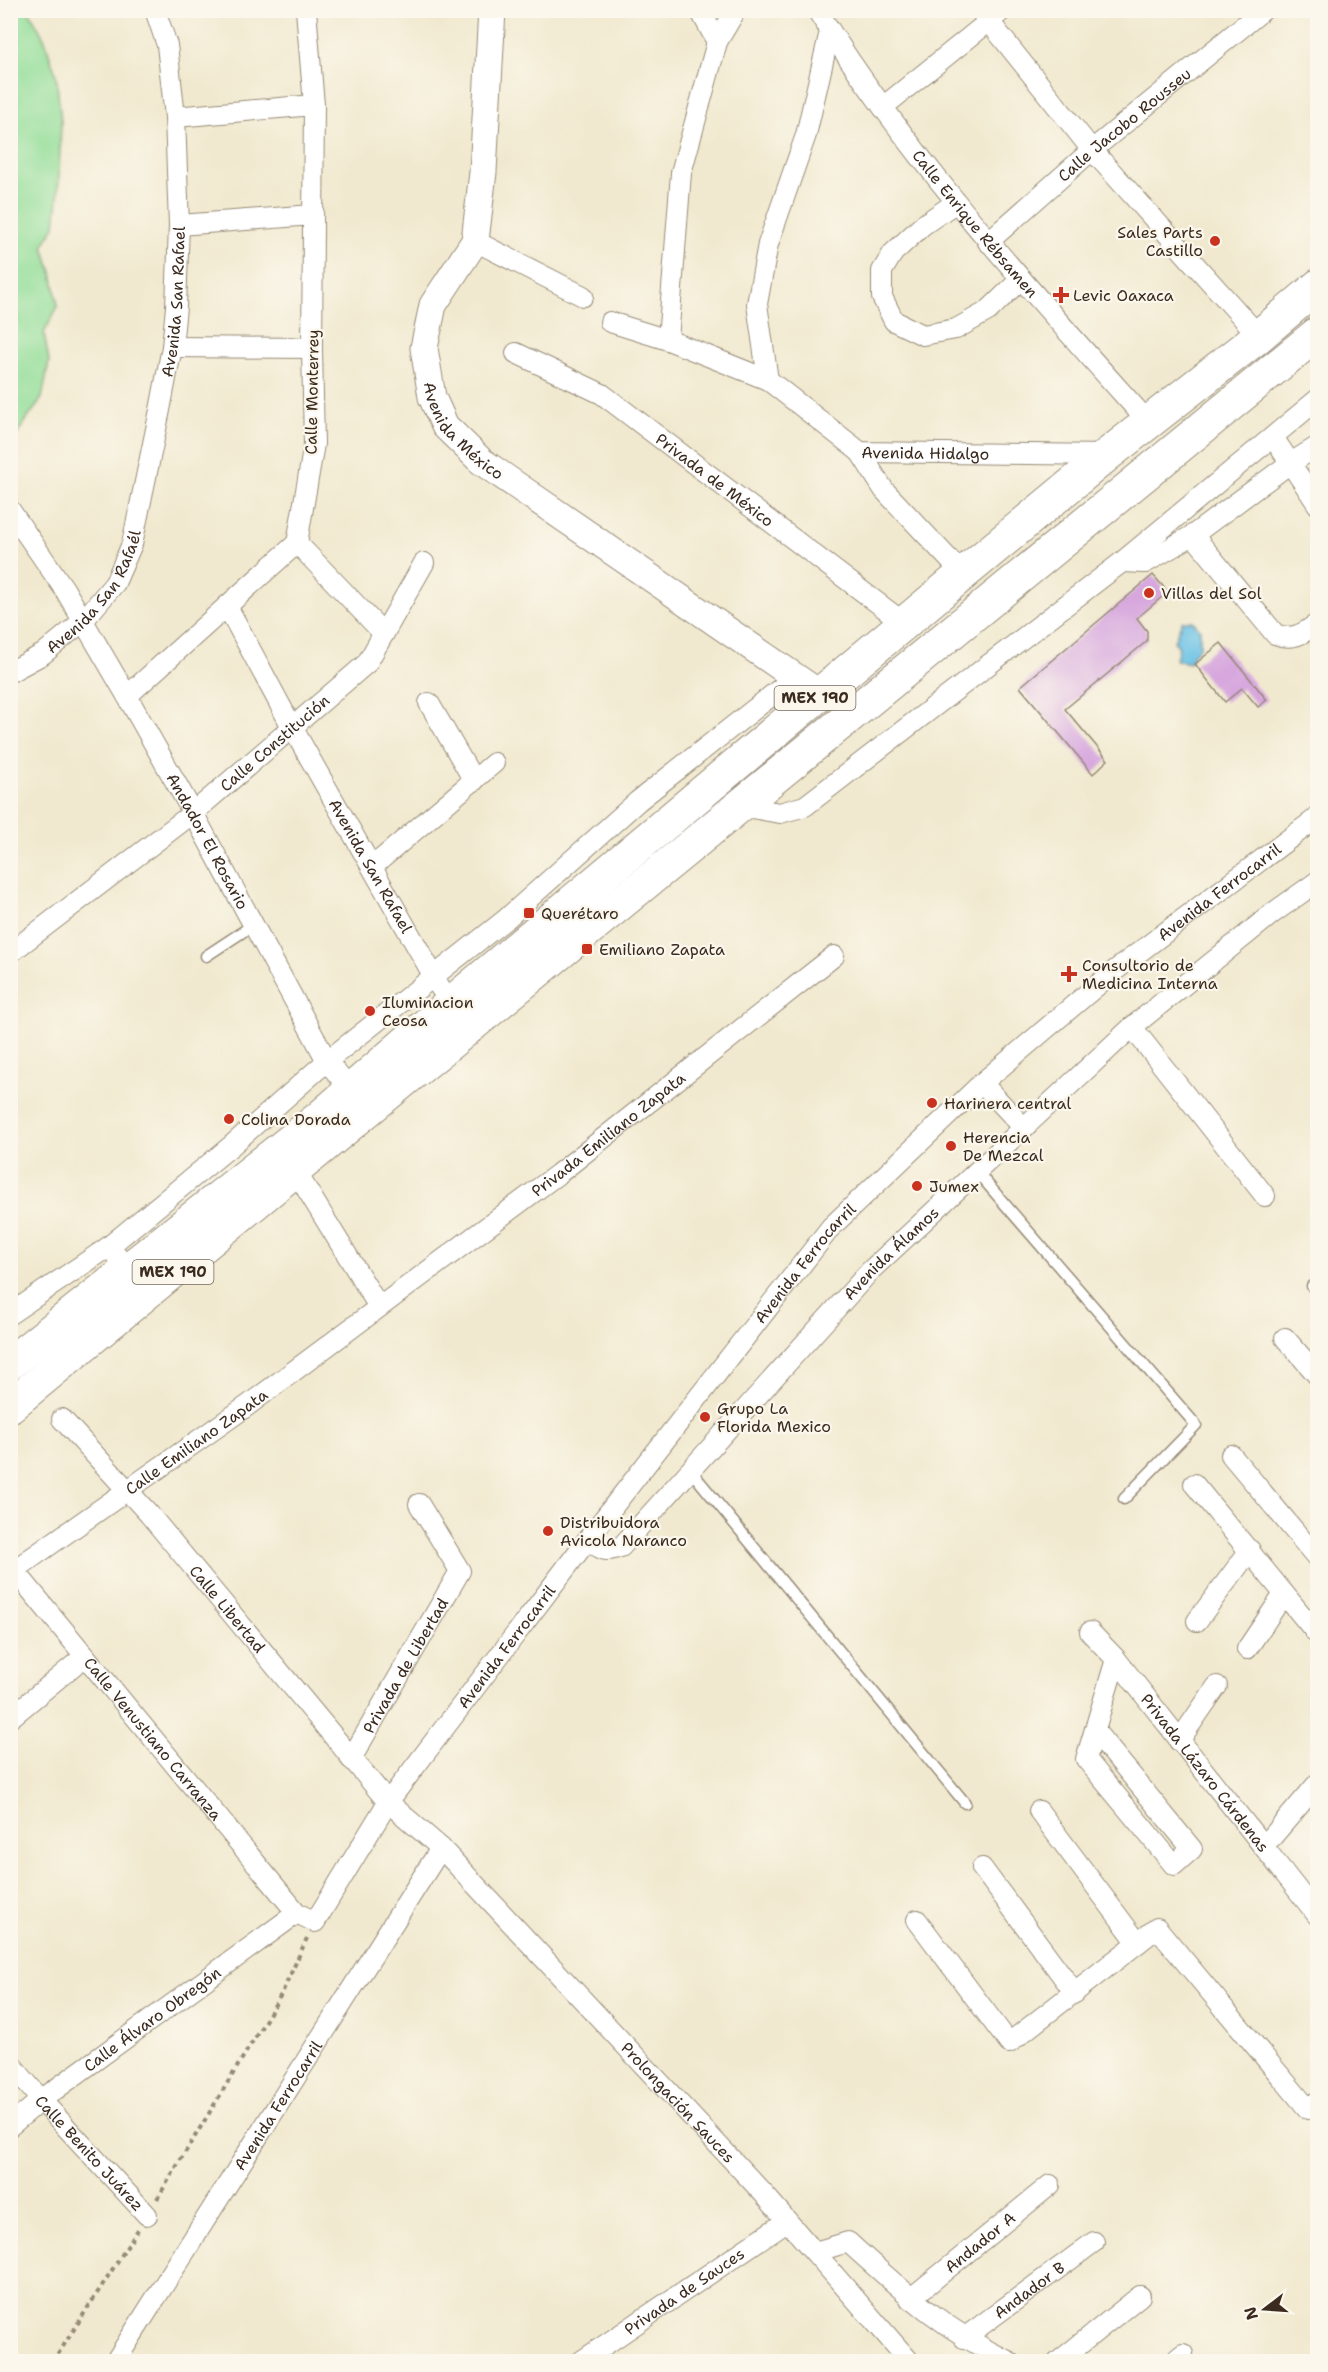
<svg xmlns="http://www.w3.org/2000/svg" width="1328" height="2372" font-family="'Shantell Sans',sans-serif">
<rect width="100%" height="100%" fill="#fbf7ec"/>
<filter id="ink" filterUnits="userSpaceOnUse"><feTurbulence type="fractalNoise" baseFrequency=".0167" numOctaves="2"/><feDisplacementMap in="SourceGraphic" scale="12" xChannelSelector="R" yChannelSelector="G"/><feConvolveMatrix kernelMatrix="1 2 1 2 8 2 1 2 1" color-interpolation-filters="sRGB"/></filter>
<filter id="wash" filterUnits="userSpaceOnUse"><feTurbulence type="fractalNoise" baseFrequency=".008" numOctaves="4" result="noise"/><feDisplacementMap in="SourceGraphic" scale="24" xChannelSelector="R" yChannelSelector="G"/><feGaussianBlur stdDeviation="1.35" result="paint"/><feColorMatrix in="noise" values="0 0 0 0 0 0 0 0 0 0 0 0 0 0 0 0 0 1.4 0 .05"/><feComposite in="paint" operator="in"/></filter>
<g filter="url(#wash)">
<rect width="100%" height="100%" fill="#f1e9cf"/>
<!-- green -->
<path fill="#94de9a" stroke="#68845c" stroke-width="1.5" d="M29 11 44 38 56 75 61 121 58 198 55 226 43 247 52 272 58 306 44 333 49 362 42 398 20 429 11 449 10 11Z"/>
<!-- water -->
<path fill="#67c1e5" stroke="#517682" stroke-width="1.5" d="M1182 621H1193L1200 630V647L1193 654 1190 663 1176 660 1179 647 1174 641Z"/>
<g id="blocks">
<!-- building -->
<g fill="#d7a7de">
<path d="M1153 575 1168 592 1137 618 1147 631V641L1065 709 1108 760 1093 774 1020 687Z"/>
<path d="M1221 643 1267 700 1258 707 1242 688 1225 702 1195 664Z"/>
</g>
</g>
</g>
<g filter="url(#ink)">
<use href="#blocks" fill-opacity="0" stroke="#968a76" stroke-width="1.5"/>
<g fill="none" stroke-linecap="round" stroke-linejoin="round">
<defs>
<g id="lane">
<path d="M206 956 253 925"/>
<path d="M977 1172 1196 1425 1124 1499"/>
<path d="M1312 1286 1318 1291"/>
<path d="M691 1471 965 1803"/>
</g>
<g id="street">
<path d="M700 10 717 42"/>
<path d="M736 10 717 42 681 173 668 340 768 380"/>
<path id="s1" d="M817 10C911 161 1031 291 1149 423"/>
<path d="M980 10 1092 150 1259 336"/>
<path id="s2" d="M830 31 806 135 768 244 757 304 768 380 860 452 1107 455"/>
<path d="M883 107 1003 10"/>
<path d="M175 117 314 105"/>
<path d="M955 203 923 225 893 253 882 271V297L894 321 923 335 956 329 988 311 1021 279"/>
<path d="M179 225 313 215"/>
<path d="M475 241 583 296"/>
<path id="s3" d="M988 242 1092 150 1263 10"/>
<path d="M610 322 668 340"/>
<path d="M172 347 312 348"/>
<path id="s4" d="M516 353 602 394 904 623"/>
<path d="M1273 437 1318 505"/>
<path d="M860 452 884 490 963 574"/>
<path id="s5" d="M10 510 65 590 127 696 193 813 327 1061 351 1091"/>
<path d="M1193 535 1289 464 1318 446"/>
<path d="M297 543 384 634"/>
<path d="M1122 562 1145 563 1193 535 1275 634C1292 641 1303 634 1318 623"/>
<path id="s6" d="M227 606 292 727 441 989"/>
<path id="s7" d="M10 672 43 654 83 621 115 583 132 544 160 410 172 347 176 307 179 225 175 117 167 45 155 10"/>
<path d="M127 696 297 543 314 444 312 348 314 105 306 10"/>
<path d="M429 703 474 781"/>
<path d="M740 806 780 813 805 806 1122 562 1318 399"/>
<path d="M372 867 494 763"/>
<path id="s8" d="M10 953 193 813 367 663 424 563"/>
<path d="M1132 1027 1265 1196"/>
<path d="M982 1083 1024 1128"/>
<path d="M295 1170 379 1307"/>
<path d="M107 1248 231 1146 327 1061 506 919 638 801 795 677"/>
<path d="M10 1314 107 1248 117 1255"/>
<path d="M1285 1338 1318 1376"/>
<path id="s9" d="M62 1419 149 1514 388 1802 441 1848 763 2193 910 2362"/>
<path d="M1231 1455 1318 1559"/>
<path d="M1194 1484 1318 1635"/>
<path id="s10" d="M588 1539C600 1550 605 1553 621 1547L871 1270 1132 1027 1273 913 1318 881"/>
<path id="s11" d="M10 1565 297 1913 315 1922 388 1802 588 1539 831 1227 982 1083 1113 972 1318 817"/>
<path id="s12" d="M10 1573 247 1406 558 1174 834 956"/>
<path d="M1197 1621 1250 1550"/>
<path id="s13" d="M1090 1632 1116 1659 1318 1916"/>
<path d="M1247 1649 1284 1594"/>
<path d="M10 1718 85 1656"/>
<path d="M1095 1731 1192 1849 1174 1865 1086 1759 1116 1659"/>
<path d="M1179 1741 1217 1686"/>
<path id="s14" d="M351 1759 460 1571 419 1504"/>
<path d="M1039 1811 1138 1943"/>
<path d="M1262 1845 1272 1837 1318 1783"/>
<path d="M982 1868 1075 1993"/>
<path d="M917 1920 1009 2043 1157 1928 1308 2109 1318 2101"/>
<path id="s15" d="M10 2063 41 2100 147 2215"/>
<path id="s16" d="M10 2126 41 2100 297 1913"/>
<path d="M815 2252 848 2242C900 2289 945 2331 1010 2362"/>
<path id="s17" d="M910 2299 1050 2185"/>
<path id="s18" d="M964 2338 1094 2242"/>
<path id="s19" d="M115 2362 441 1848"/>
<path id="s20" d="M580 2362 787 2221"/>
<path d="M1058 2362 1140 2296"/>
<path d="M1173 2362 1183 2354"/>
</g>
<g id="secondary">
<path id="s21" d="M492 10 483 172 475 241 433 305 424 348 432 397 445 426 481 461 820 694"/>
</g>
<g id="highway">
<path d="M10 1363 319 1118 450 1004 963 574 1107 455 1259 336 1318 286"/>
<path d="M10 1406 335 1137 1318 333"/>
</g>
</defs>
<!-- lane casing -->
<use href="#lane" stroke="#968a76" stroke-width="13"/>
<!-- street casing -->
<use href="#street" stroke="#968a76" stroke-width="22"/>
<!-- secondary casing -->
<use href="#secondary" stroke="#968a76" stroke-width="29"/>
<!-- highway casing -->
<use href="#highway" stroke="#968a76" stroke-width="35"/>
<!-- path -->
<g stroke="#968a76" stroke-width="4" stroke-dasharray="4.5 4.5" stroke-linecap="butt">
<path d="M157 2199 282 1993 307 1938"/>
<path d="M53 2362 139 2228"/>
</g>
<!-- lane -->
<use href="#lane" stroke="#fff" stroke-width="10"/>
<!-- street -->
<use href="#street" stroke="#fff" stroke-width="20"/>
<!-- secondary -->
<use href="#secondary" stroke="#fff" stroke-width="27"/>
<!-- highway -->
<use href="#highway" stroke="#fff" stroke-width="33"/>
</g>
</g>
<!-- markers -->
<g fill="#c8321e" stroke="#fbf7ec" stroke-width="2">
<circle cx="1215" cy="241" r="6"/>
<path d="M1058 286h6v6h6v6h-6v6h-6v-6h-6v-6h6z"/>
<circle cx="1149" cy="593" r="6"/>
<rect x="523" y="907" width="12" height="12" rx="3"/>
<rect x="581" y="943" width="12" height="12" rx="3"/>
<path d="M1066 965h6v6h6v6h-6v6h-6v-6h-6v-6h6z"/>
<circle cx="370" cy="1011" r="6"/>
<circle cx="932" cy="1103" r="6"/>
<circle cx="229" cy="1119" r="6"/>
<circle cx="951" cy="1146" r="6"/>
<circle cx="917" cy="1186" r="6"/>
<circle cx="705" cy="1417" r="6"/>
<circle cx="548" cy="1531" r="6"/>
</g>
<g text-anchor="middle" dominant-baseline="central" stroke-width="4.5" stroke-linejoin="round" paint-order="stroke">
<!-- shield labels -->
<g fill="#fbf7ec" stroke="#75685c" stroke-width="1.5">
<rect x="774.5" y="686" width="81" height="24" rx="4.5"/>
<rect x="132.5" y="1260" width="81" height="24" rx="4.5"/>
</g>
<g font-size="15" font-weight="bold" fill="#3b2a1e">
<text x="815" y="698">MEX 190</text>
<text x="173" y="1272">MEX 190</text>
</g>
<!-- street labels -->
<g font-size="16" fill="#3b2a1e" stroke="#fbf7ec">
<text stroke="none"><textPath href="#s3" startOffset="180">Calle Jacobo Rousseu</textPath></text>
<text stroke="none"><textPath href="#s1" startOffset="266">Calle Enrique Rébsamen</textPath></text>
<text stroke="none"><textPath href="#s7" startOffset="428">Avenida San Rafael</textPath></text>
<text transform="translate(312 392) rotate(-89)">Calle Monterrey</text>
<text stroke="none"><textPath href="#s21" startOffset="448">Avenida México</textPath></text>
<text stroke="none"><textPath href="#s2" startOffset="542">Avenida Hidalgo</textPath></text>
<text stroke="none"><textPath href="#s4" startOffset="237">Privada de México</textPath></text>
<text stroke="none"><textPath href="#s7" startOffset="120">Avenida San Rafaél</textPath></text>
<text stroke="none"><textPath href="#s8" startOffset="338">Calle Constitución</textPath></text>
<text stroke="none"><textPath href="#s5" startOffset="386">Andador El Rosario</textPath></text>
<text stroke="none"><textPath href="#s6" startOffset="297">Avenida San Rafael</textPath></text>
<text stroke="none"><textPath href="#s11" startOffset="1851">Avenida Ferrocarril</textPath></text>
<text stroke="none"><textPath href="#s12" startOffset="742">Privada Emiliano Zapata</textPath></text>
<text stroke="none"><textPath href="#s10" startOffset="436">Avenida Álamos</textPath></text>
<text stroke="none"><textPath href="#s11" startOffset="1293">Avenida Ferrocarril</textPath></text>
<text stroke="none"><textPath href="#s12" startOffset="228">Calle Emiliano Zapata</textPath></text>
<text stroke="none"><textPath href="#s9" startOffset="252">Calle Libertad</textPath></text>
<text stroke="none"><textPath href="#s11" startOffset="807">Avenida Ferrocarril</textPath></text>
<text stroke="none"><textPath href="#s14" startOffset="108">Privada de Libertad</textPath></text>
<text stroke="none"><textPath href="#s11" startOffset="225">Calle Venustiano Carranza</textPath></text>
<text stroke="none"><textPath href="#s13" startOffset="182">Privada Lázaro Cárdenas</textPath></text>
<text stroke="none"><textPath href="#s16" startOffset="178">Calle Álvaro Obregón</textPath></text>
<text stroke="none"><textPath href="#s9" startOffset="921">Prolongación Sauces</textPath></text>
<text stroke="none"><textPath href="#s19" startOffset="304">Avenida Ferrocarril</textPath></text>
<text stroke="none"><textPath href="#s15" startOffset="120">Calle Benito Juárez</textPath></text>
<text stroke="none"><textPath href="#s17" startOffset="90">Andador A</textPath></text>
<text stroke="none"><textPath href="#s18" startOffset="81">Andador B</textPath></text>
<text stroke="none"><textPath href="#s20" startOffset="126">Privada de Sauces</textPath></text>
</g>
<!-- poi labels -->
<g font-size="16" fill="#3b2a1e" stroke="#fbf7ec" text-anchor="start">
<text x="1203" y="232" text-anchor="end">Sales Parts<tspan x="1203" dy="18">Castillo</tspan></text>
<text x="1073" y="295">Levic Oaxaca</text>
<text x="1161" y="593">Villas del Sol</text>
<text x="541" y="913">Querétaro</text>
<text x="599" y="949">Emiliano Zapata</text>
<text x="1082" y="965">Consultorio de<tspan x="1082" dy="18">Medicina Interna</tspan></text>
<text x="382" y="1002">Iluminacion<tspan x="382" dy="18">Ceosa</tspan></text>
<text x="944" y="1103">Harinera central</text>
<text x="241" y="1119">Colina Dorada</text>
<text x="963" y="1137">Herencia<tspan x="963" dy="18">De Mezcal</tspan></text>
<text x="929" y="1186">Jumex</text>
<text x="717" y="1408">Grupo La<tspan x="717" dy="18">Florida Mexico</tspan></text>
<text x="560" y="1522">Distribuidora<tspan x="560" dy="18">Avicola Naranco</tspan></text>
</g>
</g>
<!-- margin -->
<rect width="1328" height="2372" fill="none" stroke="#fbf7ec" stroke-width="36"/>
<!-- north arrow -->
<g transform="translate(1265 2309) rotate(253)" stroke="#fbf7ec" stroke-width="4.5" paint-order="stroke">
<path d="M0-4.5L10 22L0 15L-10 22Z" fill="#3b2a1e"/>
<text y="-9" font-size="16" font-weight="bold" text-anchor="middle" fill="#3b2a1e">N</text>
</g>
</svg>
